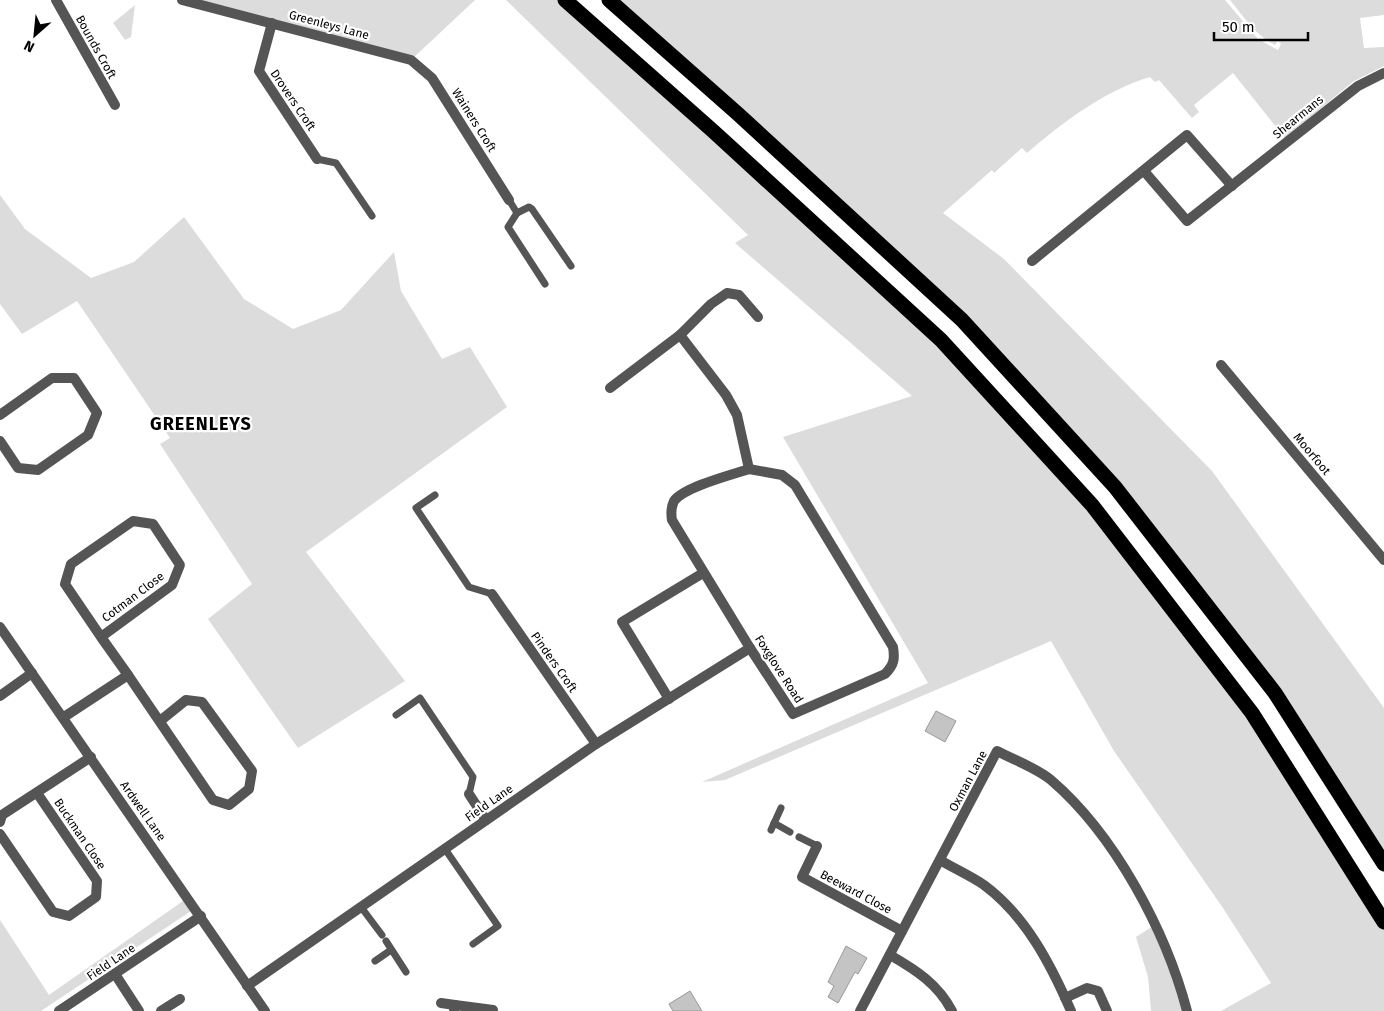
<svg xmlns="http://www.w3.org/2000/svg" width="1384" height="1011" font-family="'Fira Sans',sans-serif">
<rect width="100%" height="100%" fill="#fff"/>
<!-- green -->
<g fill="#dcdcdc">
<path d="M182 0H475L411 60Z"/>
<path d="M506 0H565L941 340 1092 505 1252 713 1384 922V1011H1221L1271 983 1223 908 1114 751 1051 641 725 780 702 782 928 683 783 437 912 396 735 243 748 235Z"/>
<path d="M618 0H1225L1258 39 1278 50 1281 44 1278 41 1275 45C1255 35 1244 17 1230 0H1384V15L1360 18 1364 48 1384 47V66L1354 81 1285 138 1233 73 1194 105 1199 112 1192 118 1159 80 1155 82 1150 77C1104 91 1063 122 1027 153L1022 148 994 173 992 170 943 213 1004 259 1212 471 1384 708V864L1275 693 1115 487 962 320Z"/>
<path d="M135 5 131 37 125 40 113 23Z"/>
<path d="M0 195 25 229 91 278 134 262 184 217 244 299 293 329 341 310 394 252 401 291 442 359 470 347 507 407 306 552 405 681 298 748 208 619 252 584 160 444 170 438 77 301 22 334 0 304Z"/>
<path d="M183 901 191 911 41 1011H0V920L49 995Z"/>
<path d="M1156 924 1187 1011H1151L1148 977 1136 937Z"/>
</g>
<!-- building -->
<g fill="#c4c4c4" stroke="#999">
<path d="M936 711 956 721 945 742 925 731Z"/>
<path d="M846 946 867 958 858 974 855 972 838 1003 828 997 834 986 828 982Z"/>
<path d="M690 991 702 1011H673L669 1004Z"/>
</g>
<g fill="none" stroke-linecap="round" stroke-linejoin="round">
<!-- lane -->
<g stroke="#555" stroke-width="7">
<path d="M317 159 336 163 372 216"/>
<path d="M509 200 517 213 529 207 532 209 571 266"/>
<path d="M517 213 508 227 545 284"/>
<path d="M435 495 416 508 469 587 492 594"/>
<path d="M396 715 420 698 473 777 469 794"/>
<path d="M774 823 790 832"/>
<path d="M771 830 781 808"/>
<path d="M799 837 817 846"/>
<path d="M445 849 498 926 473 944"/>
<path d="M361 907 382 935"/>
<path d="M386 941 406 972"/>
<path d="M375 961 391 950"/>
</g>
<!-- street -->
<g stroke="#555" stroke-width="10">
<path d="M56 0 115 105"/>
<path d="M182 0 411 60 432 78 509 200"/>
<path d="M272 23 259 71 317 159"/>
<path d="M1144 171 1187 221 1358 86 1384 73"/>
<path d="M1032 261 1187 135 1232 186"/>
<path d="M680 335 726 395 737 415 749 469"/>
<path d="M1221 365 1384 560"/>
<path d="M610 388 680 335 711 304 727 293 739 295 758 317"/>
<path d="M0 415 52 378H74L97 413 88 435 38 470 18 468 0 441"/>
<path d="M749 469 782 475 795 485 893 647C895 659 894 665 885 674L793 714 750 648 672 520C671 514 671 507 674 501 684 487 731 475 749 469Z"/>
<path d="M492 594 596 744"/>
<path d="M0 627 265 1011"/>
<path d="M101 637 65 584 71 564 133 521 153 524 180 565 172 585 101 637 128 675"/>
<path d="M0 696 32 673"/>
<path d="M669 699 622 622 703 573"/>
<path d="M64 717 128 675 213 800 229 805 249 789 252 771 202 702 186 700 160 721"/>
<path d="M469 794 486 820"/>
<path d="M0 822 2 815 91 757"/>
<path d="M0 834 53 912 69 916 96 897 97 881 37 793"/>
<path d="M817 846 802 877 902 931"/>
<path d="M940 860C955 869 971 876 984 885 1026 916 1051 965 1071 1011"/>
<path d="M890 955C916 970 938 984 952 1011"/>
<path d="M115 974 139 1011"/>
<path d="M247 986 596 744 750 648"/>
<path d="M1065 998 1087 988 1098 991 1107 1011"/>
<path d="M441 1003 455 1005"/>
<path d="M59 1011 201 916"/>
<path d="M161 1011 180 999"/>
<path d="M454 1011 455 1005 493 1010"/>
<path d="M860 1011 997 751C1014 760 1037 768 1051 780 1115 835 1166 931 1187 1011"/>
</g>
<!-- highway -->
<g stroke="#000" stroke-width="15">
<path d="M565 0 713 131 941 340 1092 505 1252 713 1384 922"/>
<path d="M609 0 738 114 962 320 1115 487 1275 693 1384 864"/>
</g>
</g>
<g text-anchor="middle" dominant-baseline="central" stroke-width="4.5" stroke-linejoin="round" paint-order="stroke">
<!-- street labels -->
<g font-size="12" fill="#000" stroke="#fff">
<text transform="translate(329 25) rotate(15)">Greenleys Lane</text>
<text transform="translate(96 47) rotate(61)">Bounds Croft</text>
<text transform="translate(293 100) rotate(56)">Drovers Croft</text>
<text transform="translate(1298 117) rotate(-39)">Shearmans</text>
<text transform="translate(474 120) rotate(58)">Wainers Croft</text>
<text transform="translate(1312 454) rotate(50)">Moorfoot</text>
<text transform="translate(133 597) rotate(-37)">Cotman Close</text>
<text transform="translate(554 662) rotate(55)">Pinders Croft</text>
<text transform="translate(779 669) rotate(57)">Foxglove Road</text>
<text transform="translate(968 781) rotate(-62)">Oxman Lane</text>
<text transform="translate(489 803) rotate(-35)">Field Lane</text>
<text transform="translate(143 811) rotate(55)">Ardwell Lane</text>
<text transform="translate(80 834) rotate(56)">Buckman Close</text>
<text transform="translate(856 892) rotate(28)">Beeward Close</text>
<text transform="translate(111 962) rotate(-34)">Field Lane</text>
</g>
<!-- district labels -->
<g font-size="18" font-weight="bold" letter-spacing="1" fill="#000" stroke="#fff">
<text x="201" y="424">GREENLEYS</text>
</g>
</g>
<!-- north arrow -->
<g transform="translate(35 35) rotate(207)" stroke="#ffffff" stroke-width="4" paint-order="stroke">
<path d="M0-4L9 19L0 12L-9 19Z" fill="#000000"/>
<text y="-8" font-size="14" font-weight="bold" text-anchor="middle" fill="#000000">N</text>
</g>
<!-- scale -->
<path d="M1214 32v8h94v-8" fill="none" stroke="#000000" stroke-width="2.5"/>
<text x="1222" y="32" font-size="15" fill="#000000" stroke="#ffffff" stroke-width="4" paint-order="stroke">50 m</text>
</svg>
